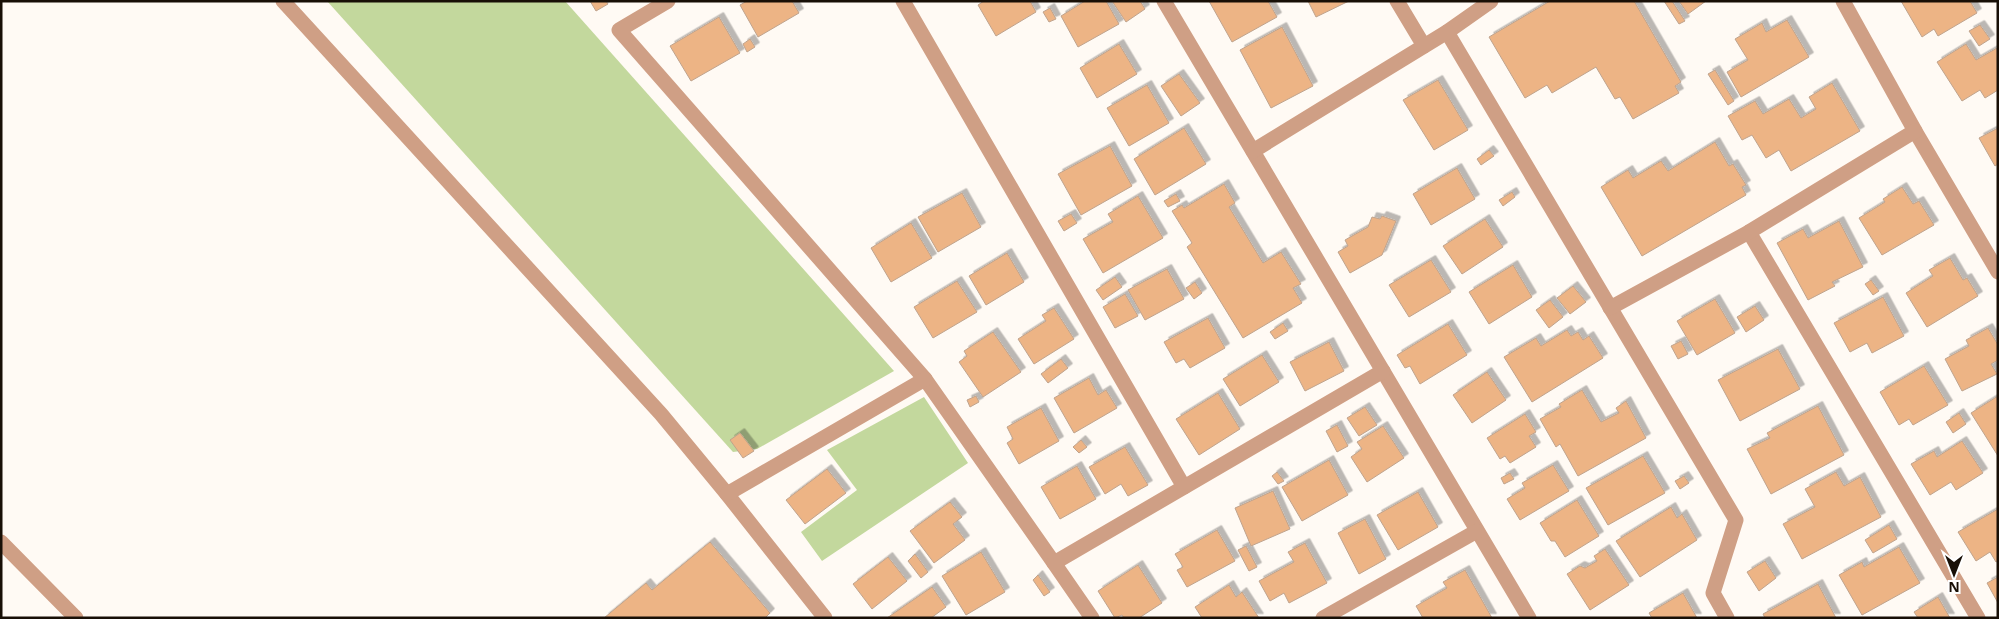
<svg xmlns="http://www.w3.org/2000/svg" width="1999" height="619" font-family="'Open Sans',sans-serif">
<defs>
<filter id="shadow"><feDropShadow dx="4.5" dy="-4.5" stdDeviation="0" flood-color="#0004"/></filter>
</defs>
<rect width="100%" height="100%" fill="#fffaf4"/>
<!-- green -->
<g fill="#c3d89d">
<path d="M327 1H565L894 371 757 449 733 452Z"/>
<path d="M924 397 968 463 822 561 801 532 857 490 827 450Z"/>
</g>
<!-- building -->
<g fill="#edb485" stroke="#bfa38d" filter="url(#shadow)">
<path d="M590 1H606L608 4 596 11Z"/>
<path d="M747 1H792L799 13 758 37 740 5Z"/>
<path d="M984 1H1030L1036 12 996 36 978 5Z"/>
<path d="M1085 1H1106L1119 24 1078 47 1061 16Z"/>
<path d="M1112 1H1140L1145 9 1126 22Z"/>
<path d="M1209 1H1268L1277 17 1232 42Z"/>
<path d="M1308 1H1349L1316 17Z"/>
<path d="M1550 1H1634L1681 82 1675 86 1679 93 1633 119 1620 97 1615 99 1596 67 1552 93 1547 85 1525 98 1489 37Z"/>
<path d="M1664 1H1672L1685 21 1679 24Z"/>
<path d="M1679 1H1706L1688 14Z"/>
<path d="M1901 1H1970L1977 13 1938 36 1934 29 1922 37Z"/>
<path d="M1050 8 1056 19 1049 22 1043 12Z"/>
<path d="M719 17 740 53 691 81 670 46Z"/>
<path d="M1787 20 1809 57 1741 97 1727 72 1748 60 1735 39 1762 23 1766 32Z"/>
<path d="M1980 25 1990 39 1979 46 1969 31Z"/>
<path d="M1282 27 1313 86 1271 108 1240 50Z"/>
<path d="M750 39 755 47 747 52 743 44Z"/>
<path d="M1119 44 1137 74 1097 98 1080 68Z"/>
<path d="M1966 44 1976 60 1997 48 1998 90 1985 98 1980 90 1962 101 1937 62Z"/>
<path d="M1715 70 1734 101 1728 105 1708 74Z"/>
<path d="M1179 74 1200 103 1181 116 1161 86Z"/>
<path d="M1438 80 1468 130 1434 150 1403 100Z"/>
<path d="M1832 83 1860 131 1791 171 1779 150 1766 158 1752 135 1742 140 1728 116 1755 101 1763 114 1789 99 1801 118 1816 109 1809 97Z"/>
<path d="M1147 85 1169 123 1129 146 1107 108Z"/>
<path d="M1184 128 1206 164 1155 195 1134 159Z"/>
<path d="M1998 128V164L1995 166 1979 138Z"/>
<path d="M1715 142 1729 166 1733 164 1746 185 1742 187 1746 195 1642 256 1601 187 1628 170 1633 178 1661 161 1668 171Z"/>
<path d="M1110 146 1132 186 1081 215 1058 174Z"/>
<path d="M1489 150 1494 156 1481 165 1477 159Z"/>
<path d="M1457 168 1475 199 1431 225 1413 194Z"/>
<path d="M1224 184 1235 203 1229 207 1263 263 1281 252 1301 284 1293 288 1302 303 1243 338 1187 247 1192 243 1172 211 1182 205 1184 208Z"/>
<path d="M1902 187 1913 204 1919 201 1934 225 1882 255 1859 218 1885 202 1883 199Z"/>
<path d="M1512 192 1515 197 1503 206 1499 200Z"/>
<path d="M962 193 981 227 938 252 918 217Z"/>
<path d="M1176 194 1180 201 1168 207 1164 201Z"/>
<path d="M1138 196 1163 238 1103 273 1083 239 1113 222 1108 214Z"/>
<path d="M1071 214 1077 223 1064 231 1058 221Z"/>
<path d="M1382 216 1396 221 1382 255 1350 273 1338 252 1348 246 1345 240 1368 227 1372 217 1380 219Z"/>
<path d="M1485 219 1503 247 1462 274 1443 246Z"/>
<path d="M1839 221 1863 267 1832 282 1835 286 1808 300 1777 243 1803 229 1808 238Z"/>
<path d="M911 223 932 258 891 282 871 248Z"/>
<path d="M1007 253 1024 282 986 305 969 276Z"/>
<path d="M1950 258 1963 280 1967 278 1978 296 1927 327 1906 293 1933 276 1929 270Z"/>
<path d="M1431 260 1451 292 1409 317 1389 285Z"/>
<path d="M1513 265 1532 297 1489 324 1469 292Z"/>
<path d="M1167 269 1184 299 1145 320 1128 290Z"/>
<path d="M1115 277 1122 287 1103 300 1096 290Z"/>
<path d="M1871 280 1879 291 1873 295 1865 284Z"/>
<path d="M957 281 977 312 933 338 914 307Z"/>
<path d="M1195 282 1202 293 1194 299 1186 288Z"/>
<path d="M1573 286 1586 302 1570 314 1557 298Z"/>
<path d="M1125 294 1138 316 1115 328 1103 307Z"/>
<path d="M1883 297 1904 336 1872 353 1867 343 1850 352 1834 323Z"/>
<path d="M1715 299 1735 333 1697 355 1677 321Z"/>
<path d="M1550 300 1563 317 1549 328 1536 310Z"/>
<path d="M1755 306 1764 320 1746 332 1737 317Z"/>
<path d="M1054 308 1074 339 1034 364 1018 339 1046 321 1042 315Z"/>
<path d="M1208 318 1225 348 1190 368 1184 359 1176 363 1164 342Z"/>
<path d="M1283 323 1288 331 1275 339 1270 332Z"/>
<path d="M1448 324 1467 355 1420 384 1410 366 1405 368 1397 355Z"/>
<path d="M1988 328 1998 345V360L1991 364 1997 374 1962 391 1945 359 1969 346 1966 340Z"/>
<path d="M1567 330 1571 336 1578 332 1583 340 1589 336 1603 358 1532 402 1504 357 1536 338 1541 346Z"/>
<path d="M993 332 1021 372 983 397 959 362 967 356 964 351Z"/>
<path d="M1681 341 1688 354 1678 359 1671 346Z"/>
<path d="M1329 342 1344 371 1305 391 1290 362Z"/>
<path d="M1778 349 1800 389 1740 421 1718 380Z"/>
<path d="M1262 355 1279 382 1240 406 1223 379Z"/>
<path d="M1061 359 1068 368 1048 383 1041 374Z"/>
<path d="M1924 366 1948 405 1913 425 1909 419 1899 425 1880 392Z"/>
<path d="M1487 372 1506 400 1472 423 1453 395Z"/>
<path d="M1089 378 1098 395 1106 390 1117 408 1074 433 1054 398Z"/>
<path d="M1582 390 1601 422 1619 413 1616 408 1626 401 1646 438 1578 476 1560 444 1556 447 1540 419 1561 407 1559 404Z"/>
<path d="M1218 393 1240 429 1199 455 1176 419Z"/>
<path d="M976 396 979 402 970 407 967 400Z"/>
<path d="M1998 396V456L1971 413Z"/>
<path d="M1818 406 1844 455 1771 494 1747 449 1770 438 1767 433Z"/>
<path d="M1365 407 1377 425 1359 436 1347 418Z"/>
<path d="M1041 408 1059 441 1019 464 1007 443 1013 439 1007 427Z"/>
<path d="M1959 413 1966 424 1953 433 1946 422Z"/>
<path d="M1525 414 1536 432 1529 436 1536 447 1510 463 1505 456 1500 459 1487 438Z"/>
<path d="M1337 425 1348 446 1337 452 1326 431Z"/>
<path d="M1383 426 1404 458 1367 482 1351 457 1362 449 1357 442Z"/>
<path d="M740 433 754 451 743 458 730 440Z"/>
<path d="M1081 440 1087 447 1079 453 1073 447Z"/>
<path d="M1962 441 1983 473 1956 490 1951 482 1930 495 1911 464 1934 451 1937 457Z"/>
<path d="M1125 447 1148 485 1128 496 1121 484 1105 494 1089 467Z"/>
<path d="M1643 456 1665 493 1608 525 1586 488Z"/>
<path d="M1329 460 1348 495 1302 521 1282 487Z"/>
<path d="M1553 465 1569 491 1520 520 1507 499 1525 488 1522 483Z"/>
<path d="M1077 466 1096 499 1060 519 1041 487Z"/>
<path d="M827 469 846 493 805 524 786 500Z"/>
<path d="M1277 472 1284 481 1278 484 1272 476Z"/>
<path d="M1836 472 1844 486 1860 477 1881 517 1802 559 1783 524 1815 507 1805 489Z"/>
<path d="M1510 473 1514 479 1504 484 1501 478Z"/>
<path d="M1684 476 1689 483 1680 489 1675 481Z"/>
<path d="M1273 491 1290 529 1251 546 1235 508Z"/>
<path d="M1418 492 1438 527 1398 550 1377 515Z"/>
<path d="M1577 500 1599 536 1565 557 1555 541H1551L1540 523Z"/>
<path d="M950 502 962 517 953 524 965 540 934 563 910 531Z"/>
<path d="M1671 507 1677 518 1682 514 1697 540 1640 577 1616 541Z"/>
<path d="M1998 509V561L1996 562 1990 552 1976 561 1958 532Z"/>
<path d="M1365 519 1386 559 1359 574 1338 533Z"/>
<path d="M1889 525 1897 539 1873 553 1865 540Z"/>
<path d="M1217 530 1235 561 1187 587 1177 570 1183 567 1175 554Z"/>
<path d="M710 542 770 613 765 618H604L646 583 652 590Z"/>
<path d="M1305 543 1327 583 1289 603 1284 593 1270 601 1259 581 1294 562 1288 552Z"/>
<path d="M1246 546 1257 567 1249 571 1238 550Z"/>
<path d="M1899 547 1920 583 1862 615 1839 575 1862 562 1864 567Z"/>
<path d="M1605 549 1629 585 1590 610 1567 574 1580 566 1585 568 1597 561 1594 556Z"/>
<path d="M981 552 1005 592 966 615 942 576Z"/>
<path d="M915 554 928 572 921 578 908 561Z"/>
<path d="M888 557 907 581 872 609 853 584Z"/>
<path d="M1765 561 1776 578 1759 591 1747 572Z"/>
<path d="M1138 565 1162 603 1139 618H1124L1122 615 1115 618 1098 591Z"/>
<path d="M1465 570 1492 618H1423L1416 606 1447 588 1443 582Z"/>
<path d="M1038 575 1050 592 1044 596 1033 580Z"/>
<path d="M1998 577V603L1987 583Z"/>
<path d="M1818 584 1836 618H1765L1763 614Z"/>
<path d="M1229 585 1236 597 1242 592 1259 618H1202L1195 607Z"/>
<path d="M932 587 946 607 931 618H887Z"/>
<path d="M1683 593 1697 618H1652L1649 613Z"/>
<path d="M1938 597 1950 618H1918L1914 612Z"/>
</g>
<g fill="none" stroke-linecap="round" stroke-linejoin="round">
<!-- minor -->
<g stroke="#cf9f85" stroke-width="15">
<path d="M283 1 661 414 727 494 825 618"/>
<path d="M668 1 619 30 925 379 1054 563"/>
<path d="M903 1 1184 487"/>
<path d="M1164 1 1529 618"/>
<path d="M1397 1 1424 46"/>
<path d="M1843 1 1915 131 1998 272"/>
<path d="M1447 32 1736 520 1713 593 1727 618"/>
<path d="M1253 151 1447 32 1491 1"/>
<path d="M1749 232 1978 618"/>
<path d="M1610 308 1749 232 1915 131"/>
<path d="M727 494 925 379"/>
<path d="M1 542 76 618"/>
<path d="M1092 618 1054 563 1383 371"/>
<path d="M1323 618 1477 531"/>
</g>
</g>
<!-- border -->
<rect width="1999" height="619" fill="none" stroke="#180f06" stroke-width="5"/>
<!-- north arrow -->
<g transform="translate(1954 574) rotate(180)" stroke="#ffffff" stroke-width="4" paint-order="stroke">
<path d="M0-4L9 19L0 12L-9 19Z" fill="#180f06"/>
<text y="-8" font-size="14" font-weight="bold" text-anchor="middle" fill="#180f06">N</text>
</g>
</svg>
